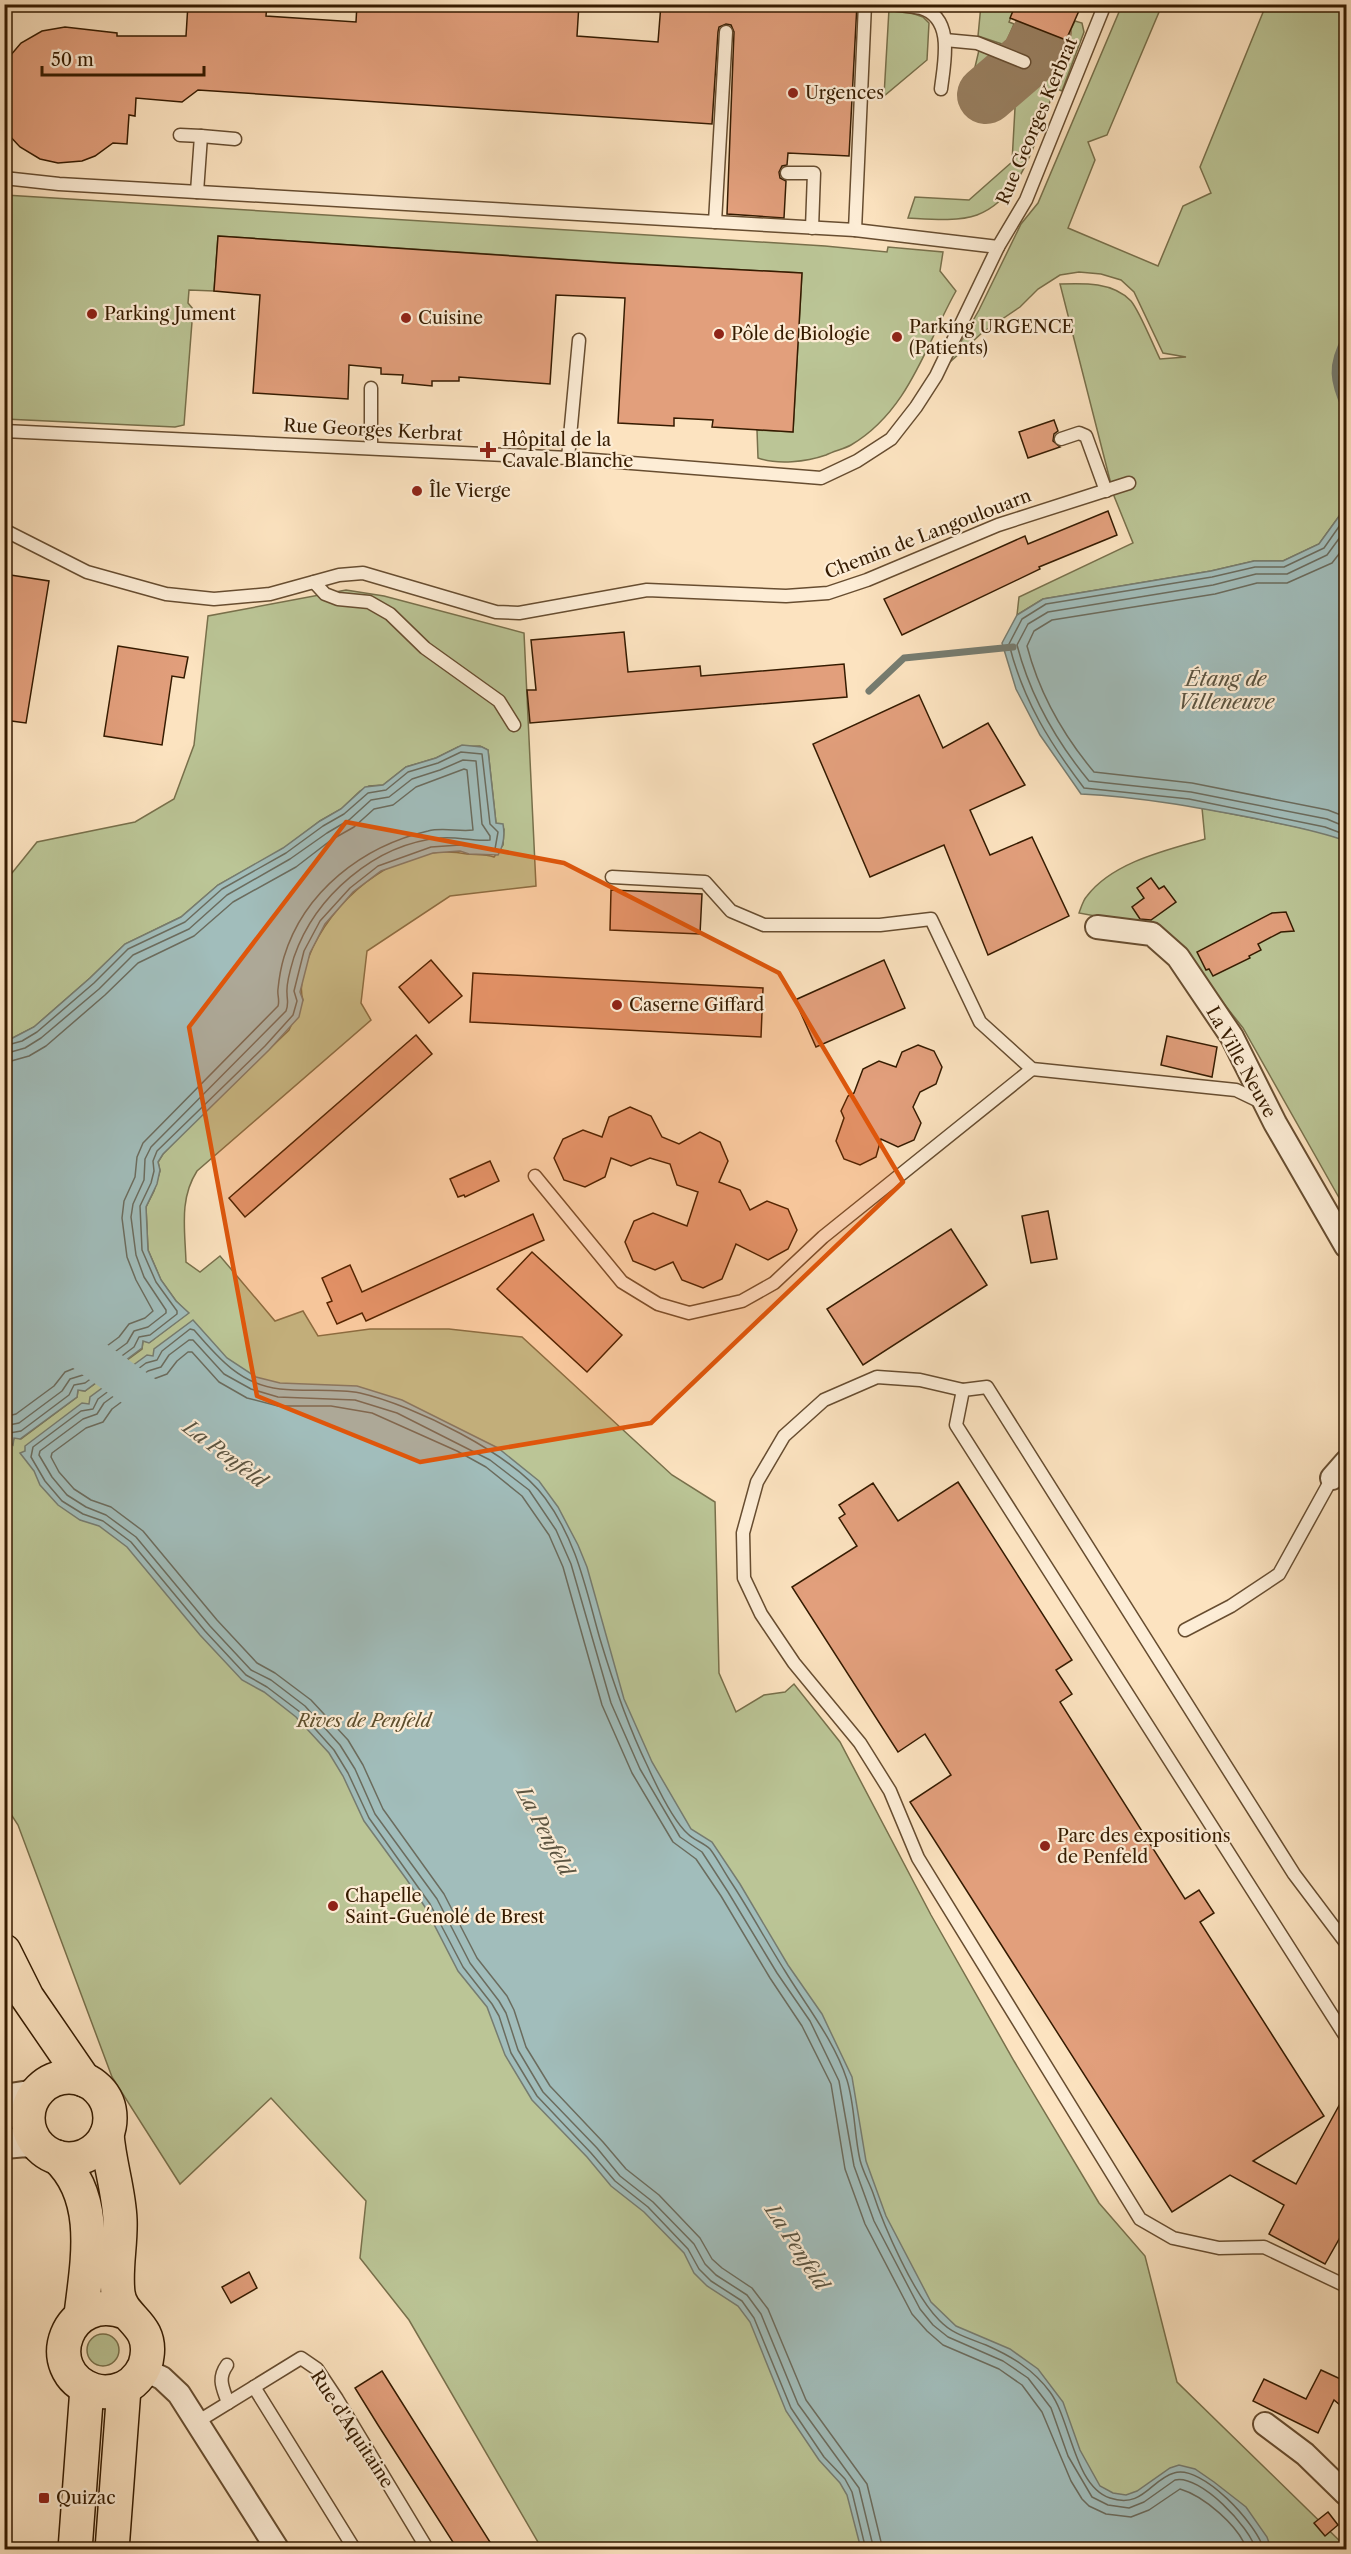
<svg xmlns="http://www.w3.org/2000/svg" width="1351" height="2554" font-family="'Libre Caslon Text',serif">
<rect width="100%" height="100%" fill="#fce3c0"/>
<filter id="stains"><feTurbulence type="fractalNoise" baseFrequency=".00333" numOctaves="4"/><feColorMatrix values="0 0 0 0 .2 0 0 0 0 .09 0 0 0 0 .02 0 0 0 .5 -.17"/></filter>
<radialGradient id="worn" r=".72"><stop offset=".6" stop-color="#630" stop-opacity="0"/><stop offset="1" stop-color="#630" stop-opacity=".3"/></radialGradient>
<!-- green -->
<g fill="#bbc596" stroke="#78704b" stroke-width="1.5">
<path d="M981 5H1016L1009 22 1014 24 1005 45 978 36Z"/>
<path d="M1122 5H1162L1107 135 1088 142 1095 160 1068 228 1158 266 1183 206 1211 193 1200 167 1266 5H1346V418L1342 445 1340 515 1319 544 1283 561H1254L1211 571 1043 599 1017 615 1019 597 1133 543 1114 496 1060 284C1084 283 1113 282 1131 301 1140 312 1153 345 1160 359L1186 357 1163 353 1134 292 1121 280 1101 274 1079 272 1060 275 1038 289 1020 307 983 332 949 363 979 310 1021 224 1038 203Z"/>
<path d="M897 8 923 17 929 23 927 60 884 96 889 9Z"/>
<path d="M1075 21 1082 23 1084 32 1062 91 1055 88C1038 131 1025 197 977 215 958 222 928 219 908 218L915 197 969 200 1012 162 1015 108 1011 103 1054 64Z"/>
<path d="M979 50 1000 60 984 73 982 69 975 67Z"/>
<path d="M5 195 825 246 887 252 888 247 943 252 940 271 956 291C926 344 909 411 851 445 844 449 834 451 826 455 806 462 778 465 758 458L757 430 793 432 802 273 605 262 218 236 214 291 189 290 188 303 193 309 184 425 175 427 5 419Z"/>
<path d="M346 590 384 596 524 633 536 886 450 896 367 951 361 1003 371 1020 197 1171C179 1199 185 1230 186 1262L200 1272 220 1256 275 1321 303 1311 318 1336 370 1329H449L522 1337 672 1475 715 1502 719 1673 736 1712 764 1695 785 1692 794 1684 840 1742 931 1915 1014 2061 1099 2203 1145 2256 1177 2382 1346 2547V2549H542L409 2320 360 2258 366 2201 271 2098 180 2184 112 2077 18 1825 5 1805 4 1438 11 1444 15 1437 21 1439 77 1397 78 1390 85 1391 142 1349 143 1341 150 1342 188 1313 176 1301 161 1280 148 1250 146 1207 154 1191 160 1171 158 1162 163 1154 184 1132 289 1030 303 1000C298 984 306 962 313 947 340 891 403 842 467 854 476 855 485 854 494 857L503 845 504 829 496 823 488 750 480 746 458 747 436 758 406 767 383 785 369 786 360 791 341 809 320 821 283 849 218 885 181 917 125 944 90 978 34 1027 5 1042V873H12L37 842 135 822 174 799 194 745 208 616Z"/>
<path d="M1202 808 1324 832 1346 841V1210L1243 1028 1172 938 1154 927 1079 913C1081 908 1083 900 1087 896 1113 862 1167 850 1205 839Z"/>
<circle cx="103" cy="2350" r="16"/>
</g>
<!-- water -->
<g fill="#a1bdbb" stroke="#767c70" stroke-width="1.5">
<path d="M1346 418V841C1316 830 1285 825 1253 818 1196 807 1140 797 1081 794L1040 735 1016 689 1002 643 1017 615 1043 599 1211 571 1254 561H1283L1319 544 1340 515 1342 445Z"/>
<path d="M462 745 482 747 488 750 496 823 503 824C505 835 504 845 498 855L469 854 460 851 433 853 381 871 353 892 325 924 310 953 300 992 303 1000 299 1017 269 1050 163 1154 158 1162 160 1170 157 1184 146 1207 148 1250 161 1280 176 1301 189 1313 149 1343 143 1341 142 1348 85 1391 78 1390 77 1397 20 1439 14 1438 13 1445 4 1438 5 1042 34 1027 90 978 125 944 181 917 218 885 283 848 320 821 341 809 365 787 383 785 406 767 436 758Z"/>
<path d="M193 1320 227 1358 256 1377 280 1383 357 1386 402 1400 498 1448 539 1481 558 1507 578 1545 587 1567 624 1699 652 1762 691 1829 712 1842 740 1884 788 1965 822 2014 852 2077 866 2161 886 2216 931 2302 956 2326 1010 2349 1038 2369 1063 2402 1080 2450 1100 2486 1113 2493 1126 2495 1137 2491 1170 2468 1179 2465 1195 2469 1214 2482 1246 2507 1267 2537 1271 2549H861L847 2495 840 2483 819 2460 786 2411 750 2322 738 2306 707 2286 694 2273 684 2253 644 2212 611 2186 587 2157 532 2100 505 2055 487 2007 458 1971 425 1907 407 1880 364 1821 343 1776 329 1753 296 1717 264 1692 242 1680 200 1635 127 1547 99 1526 80 1520 58 1505 40 1485 34 1471 20 1453 25 1451V1446L82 1403 89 1404 90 1397 147 1355 153 1356 154 1349Z"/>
</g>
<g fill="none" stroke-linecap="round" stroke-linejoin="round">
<!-- shore -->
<g stroke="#6b6c5e" stroke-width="1.5">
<path d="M1346 507 1345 518 1324 548 1284 567H1255L1212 577 1046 604 1022 619 1009 644C1023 700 1049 742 1084 788L1189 799 1325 827 1346 835"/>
<path d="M1346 529 1327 555 1287 574H1256L1213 585 1048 612 1028 624 1017 645C1030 695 1056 741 1089 781L1191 792 1327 819 1346 827"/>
<path d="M1346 545 1332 563 1287 583H1257L1215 594 1052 620 1034 631 1027 646C1039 692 1063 735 1094 772L1192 783 1328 810 1346 817"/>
<path d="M4 1046 22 1041 37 1032 94 983 128 949 185 922 222 889 286 853 323 826 344 814 368 793 386 790 408 772 438 763 461 752 482 754 490 824 498 832 495 849 460 845 431 847 378 866 350 888 320 921 304 951 294 991 297 1001 293 1015 265 1046 157 1151 153 1161 154 1171 151 1183 140 1206 142 1250 156 1282 177 1311V1314L150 1335 139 1337 134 1347 85 1383 74 1385 69 1395 21 1431 4 1434"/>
<path d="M4 1054 25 1048 41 1038 99 989 133 955 189 929 227 895 290 859 327 833 349 820 371 800 389 797 412 779 440 770 463 760 476 761 482 824 490 836V840C474 842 457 836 440 838 375 844 315 896 294 957 291 967 286 983 287 993 287 1001 289 1003 286 1011L151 1147 145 1159 144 1180 133 1204 131 1217 136 1255 144 1277 166 1310V1313L148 1327 134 1331 127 1343 83 1375 70 1379 62 1391 19 1423 4 1426"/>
<path d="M4 1063 29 1056 46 1046 105 995 138 963 194 936 233 902 296 867 331 840 354 827 374 809 393 805 416 787 464 769 467 770 473 830C459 832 443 827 428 831 363 846 304 891 284 957 281 967 279 979 278 989 277 995 280 1000 278 1006L143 1143 137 1157 135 1177 124 1201 122 1218 127 1257 136 1280 153 1311 145 1318 129 1324 119 1337 80 1366 65 1372 54 1386 16 1414 4 1417"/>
<path d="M866 2550 852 2492 845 2479 824 2457 791 2408 754 2318 742 2301 711 2281 699 2269 688 2249 648 2207 615 2181 591 2153 537 2096 511 2053 499 2016 492 2004 463 1967 430 1904 369 1818 348 1773 334 1750 300 1712 267 1687 246 1675 205 1631 131 1542 103 1521 83 1514 62 1501 45 1481 31 1457 33 1447 81 1411 93 1409 98 1399 146 1363 157 1360 162 1351 190 1329 194 1330C218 1358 241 1385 280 1389 307 1392 334 1388 360 1393 413 1405 513 1454 545 1498 577 1541 586 1590 600 1639 613 1682 627 1724 647 1765 656 1785 672 1820 688 1834 694 1840 704 1843 710 1849 717 1858 723 1870 729 1879 749 1909 766 1941 785 1971 807 2007 834 2040 847 2080 855 2106 854 2134 860 2160 863 2172 869 2182 873 2193 884 2227 914 2295 939 2320 952 2334 968 2338 986 2345 1011 2356 1033 2369 1050 2392 1071 2420 1074 2486 1110 2498 1143 2509 1150 2480 1174 2473 1202 2464 1257 2524 1264 2550"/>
<path d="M874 2550 859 2488 798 2404 761 2314 747 2295 716 2275 705 2264 694 2244 653 2202 620 2176 597 2148 543 2092 518 2050 506 2013 499 2001 470 1963 437 1899 375 1814 355 1769 340 1745 305 1706 271 1680 251 1670 210 1626 136 1537 106 1515 86 1507 67 1495 52 1477 39 1455 40 1451 83 1419 97 1414 104 1403 148 1371 161 1367 169 1355 189 1340H193L224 1374 251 1389 278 1397 355 1400 397 1413 490 1460 529 1490 556 1530 571 1564 611 1703 640 1769 680 1837 702 1852 728 1892 777 1973 810 2021 839 2081 854 2166 874 2221 920 2309 933 2325 948 2337 1003 2361 1028 2378 1051 2408 1068 2456 1092 2497 1108 2505 1129 2508 1144 2502 1175 2480C1200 2474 1250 2527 1256 2550"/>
<path d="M883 2550 867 2484 806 2400 768 2309 752 2288 722 2268 712 2259 700 2238 659 2195 626 2169 603 2142 550 2086 526 2047 514 2010 507 1996 477 1958 444 1894 383 1809 363 1765 348 1740 311 1700 275 1673 257 1663 217 1620 143 1531 111 1507 91 1500 74 1489 59 1472 51 1457 52 1453 86 1428 103 1422 112 1409 151 1380 167 1374 177 1361 188 1352H192L219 1382 247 1398 278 1406H331L372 1413 457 1451 486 1467 522 1496 549 1535 563 1567 602 1705 632 1773 673 1842 696 1859 721 1896 770 1978 802 2026 831 2084 845 2169 865 2224 912 2314 927 2331 943 2345 999 2369 1022 2385 1042 2412 1071 2481 1082 2499 1089 2506 1106 2514 1131 2517 1149 2510 1180 2489C1204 2496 1239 2526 1247 2550"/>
</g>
<!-- stream -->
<g stroke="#767c70" stroke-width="7">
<path d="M1346 337C1330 365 1333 382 1346 410"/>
<path d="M869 691 904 658 1013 647"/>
</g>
<!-- river -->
<path stroke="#a1bdbb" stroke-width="39" d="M70 1338 73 1344 161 1407"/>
<!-- taxiway -->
<path stroke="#987f60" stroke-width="58" d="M986 95 1029 58 1043 31"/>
</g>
<!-- building -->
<g fill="#e29f7c" stroke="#351b00" stroke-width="1.5">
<path d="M188 4H267L266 16 356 22 357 4H579L577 36 658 42 661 4H857L849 156 788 153 787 165 782 166 779 172 780 178 786 181 784 218 727 214 734 32 731 25 726 24 719 27 718 32 712 124 198 90 182 102 136 98 135 116 129 115 127 144 113 143 95 156 82 161 58 163 40 159 20 147 7 133 4 128V63L21 43 42 31 65 27 117 33V36H186Z"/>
<path d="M1016 4H1082L1066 40 1010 18Z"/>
<path d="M218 236 616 263 802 273 793 432 712 427 713 420 674 418V426L618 423 625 298 556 295 550 384 459 377V381H432V386L402 383 403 375 381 374V368L349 365 348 399 253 393 260 295 214 291Z"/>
<path d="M1054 420 1058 431 1054 434 1053 441 1060 447 1028 458 1019 432Z"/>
<path d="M1108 511 1117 535 1039 567 1040 569 902 635 884 599 1025 536 1028 544Z"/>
<path d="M4 574 49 581 26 723 4 720Z"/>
<path d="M624 632 628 672 700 666 701 676 844 664 847 697 530 723 527 690H536L531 640Z"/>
<path d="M118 646 188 657 184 678 172 676 162 745 104 736Z"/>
<path d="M919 695 943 748 988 723 1025 785 970 810 990 855 1032 837 1069 916 988 955 944 845 870 877 813 744Z"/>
<path d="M1151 878 1159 889 1164 886 1176 902 1151 920 1140 919 1132 907 1144 898 1137 888Z"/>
<path d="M611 890 702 894 700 934 610 930Z"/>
<path d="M1286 912 1294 931 1281 932 1258 944 1261 950 1249 956 1250 958 1213 976 1209 969 1206 970 1197 952 1272 913Z"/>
<path d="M431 960 462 996 429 1023 399 987Z"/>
<path d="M884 960 905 1008 816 1047 795 1000Z"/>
<path d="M473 973 763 988 761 1037 470 1022Z"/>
<path d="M416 1035 432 1054 245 1217 229 1198Z"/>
<path d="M1167 1036 1217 1047 1212 1077 1161 1065Z"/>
<path d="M918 1045 934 1051 942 1067 936 1084 920 1092 913 1107 921 1123 914 1140 898 1147 881 1139 876 1157 860 1165 844 1159 836 1141 844 1118 841 1111 848 1096 854 1093 863 1069 879 1061 896 1067 902 1052Z"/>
<path d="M630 1107 651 1116 662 1137 679 1144 700 1132 720 1142 728 1161 719 1182 740 1190 750 1210 767 1201 788 1209 797 1230 788 1249 768 1260 736 1244 722 1279 703 1288 682 1280 673 1262 655 1270 633 1261 625 1242 634 1221 653 1213 687 1226 698 1192 677 1185 670 1164 650 1158 631 1166 611 1158 605 1177 585 1187 564 1180 554 1158 563 1139 583 1130 602 1137 609 1117Z"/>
<path d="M490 1161 499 1181 465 1197 464 1195 458 1197 450 1179Z"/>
<path d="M1048 1211 1057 1259 1031 1263 1022 1216Z"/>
<path d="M533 1214 544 1240 366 1321 362 1313 337 1324 327 1303 332 1301 322 1278 350 1265 362 1292Z"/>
<path d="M951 1229 987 1285 863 1365 827 1309Z"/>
<path d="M532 1252 622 1335 587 1372 497 1289Z"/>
<path d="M958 1482 1072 1660 1056 1670 1072 1694 1060 1702 1185 1899 1199 1890 1214 1913 1200 1922 1324 2116 1253 2161 1296 2184 1347 2091V2225L1325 2264 1269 2234 1284 2205 1230 2175 1172 2212 910 1802 951 1775 925 1734 898 1752 792 1587 857 1546 839 1518 845 1514 839 1505 873 1483 898 1521Z"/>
<path d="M249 2272 257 2288 231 2303 222 2287Z"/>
<path d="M1321 2370 1347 2382V2411L1334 2400 1318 2433 1253 2401 1264 2379 1306 2399Z"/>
<path d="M382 2371 495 2550H458L378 2425 355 2388Z"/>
<path d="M1328 2512 1338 2525 1325 2536 1314 2523Z"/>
</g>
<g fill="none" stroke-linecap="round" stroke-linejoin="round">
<defs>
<g id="service">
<path d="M892 4C901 6 912 6 921 8 955 18 944 63 941 89"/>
<path d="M945 40 977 43 1024 62"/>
<path d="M180 135 201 136 197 192"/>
<path d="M201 136 235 139"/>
<path d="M787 173H814L812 228"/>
<path d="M4 178 59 184 855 230 998 247"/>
<path d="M715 222 726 32"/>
<path d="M855 230 865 4"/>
<path d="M371 388V448"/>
<path d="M4 431 568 458 821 478 857 461 891 439 916 407 936 376 998 247 1026 200 1105 4"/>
<path d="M1061 439 1079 433 1086 436 1106 491"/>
<path d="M568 458 579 340"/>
<path d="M4 530 87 572 166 594 214 599 270 594 339 575 363 573 496 612 519 613 647 590 786 596 828 593 867 580 998 525 1129 483"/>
<path d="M314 582 325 594 338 599 369 602 390 614 425 648 499 701 514 725"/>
<path d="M612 877 705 882 731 911 764 925H880L931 919 980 1022 1032 1069 1236 1090 1261 1102"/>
<path d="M535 1176 622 1282 658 1304 689 1313 742 1301 774 1283 823 1237 1032 1069"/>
<path d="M963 1390 920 1380 877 1377 824 1400 784 1436 757 1482 743 1533 744 1578 761 1614 794 1663 860 1743 890 1791 918 1858 1140 2219 1173 2238 1219 2248 1264 2247 1346 2286"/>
<path d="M1185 1630 1231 1606 1279 1574 1332 1478"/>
<path d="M1346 1943 1294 1874 987 1387 963 1390 956 1425 1346 2037"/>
<path d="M227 2365C217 2379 223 2388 228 2403"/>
<path d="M254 2387 355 2550"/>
<path d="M197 2422 301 2358 317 2369 337 2399 428 2550"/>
</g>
<g id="minor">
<path d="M1097 927 1152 934 1178 957 1232 1037 1275 1123 1346 1246"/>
<path d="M1332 1478 1346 1462"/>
<path d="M143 2369 162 2378 179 2394 278 2550"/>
<path d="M1265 2424 1305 2454 1346 2494"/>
</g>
<g id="tertiary">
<path d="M4 2099 36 2094"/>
<path d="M4 2144 27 2142 40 2147"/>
</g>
<g id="primary">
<path d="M4 1951 27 1997 84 2080"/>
<circle cx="69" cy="2118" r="41"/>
<path d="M107 2134C109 2163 119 2191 120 2220 121 2244 115 2269 118 2293 121 2319 152 2323 147 2356 146 2369 136 2382 124 2388 114 2392 102 2393 93 2390 38 2371 67 2289 127 2313"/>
<path d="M57 2157C101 2198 87 2263 81 2315"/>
<path d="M75 2550 87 2388"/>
<path d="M112 2550 124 2388"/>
</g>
</defs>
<!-- service casing -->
<use href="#service" stroke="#674d30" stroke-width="15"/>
<!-- minor casing -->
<use href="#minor" stroke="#674d30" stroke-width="26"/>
<!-- tertiary casing -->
<use href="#tertiary" stroke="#674d30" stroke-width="32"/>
<!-- primary casing -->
<use href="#primary" stroke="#351b00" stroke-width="36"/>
<!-- service -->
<use href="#service" stroke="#fdedd6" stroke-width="12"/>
<!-- minor -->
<use href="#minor" stroke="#fdedd6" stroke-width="22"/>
<!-- tertiary -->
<use href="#tertiary" stroke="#fdedd6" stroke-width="28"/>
<!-- primary -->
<use href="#primary" stroke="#fce3c0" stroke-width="33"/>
</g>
<!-- marked area -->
<path fill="#df560b" fill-opacity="0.2" stroke="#df560b" stroke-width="4.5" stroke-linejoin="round" d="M346 822 564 863 779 973 903 1182 651 1423 420 1462 257 1396 189 1027Z"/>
<!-- markers -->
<g fill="#8f2418" stroke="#fdedd6" stroke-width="2">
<circle cx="793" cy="93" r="6"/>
<circle cx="92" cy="314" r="6"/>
<circle cx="406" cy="318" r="6"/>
<circle cx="719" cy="334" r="6"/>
<circle cx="897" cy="337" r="6"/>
<path d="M485 441h6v6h6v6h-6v6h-6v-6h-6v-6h6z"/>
<circle cx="417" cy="491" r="6"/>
<circle cx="617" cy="1005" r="6"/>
<circle cx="1045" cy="1846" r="6"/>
<circle cx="333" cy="1906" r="6"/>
<rect x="38" y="2492" width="12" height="12" rx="3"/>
</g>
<g text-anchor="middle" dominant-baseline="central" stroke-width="4.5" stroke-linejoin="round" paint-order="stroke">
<!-- poi labels -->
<g font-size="18" fill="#351b00" stroke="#fdedd6" text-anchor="start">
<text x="805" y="93">Urgences</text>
<text x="104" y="314">Parking Jument</text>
<text x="418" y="318">Cuisine</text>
<text x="909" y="327">Parking URGENCE<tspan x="909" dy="21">(Patients)</tspan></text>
<text x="731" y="334">Pôle de Biologie</text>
<text x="502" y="440">Hôpital de la<tspan x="502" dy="21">Cavale Blanche</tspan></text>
<text x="429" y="491">Île Vierge</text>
<text x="629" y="1005">Caserne Giffard</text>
<text x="1057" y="1836">Parc des expositions<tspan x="1057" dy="21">de Penfeld</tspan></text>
<text x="345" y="1896">Chapelle<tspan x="345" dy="21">Saint-Guénolé de Brest</tspan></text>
<text x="56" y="2498">Quizac</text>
</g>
<!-- street labels -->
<g font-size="18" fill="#351b00" stroke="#fdedd6">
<text transform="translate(1037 121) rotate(-67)">Rue Georges Kerbrat</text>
<text transform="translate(373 430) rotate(3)">Rue Georges Kerbrat</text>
<text transform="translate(928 534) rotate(-21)">Chemin de Langoulouarn</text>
<text transform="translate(1241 1062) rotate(61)">La Ville Neuve</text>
<text transform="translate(352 2429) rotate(57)">Rue d'Aquitaine</text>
</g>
<!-- park labels -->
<g font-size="18" font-style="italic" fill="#5d4e2d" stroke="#fdedd6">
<text x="364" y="1721">Rives de Penfeld</text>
</g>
<!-- water labels -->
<g font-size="20" font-style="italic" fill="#5b5441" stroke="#fdedd6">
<text x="1226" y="679">Étang de<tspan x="1226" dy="23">Villeneuve</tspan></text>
<text transform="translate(225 1454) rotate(37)">La Penfeld</text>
<text transform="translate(545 1831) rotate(62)">La Penfeld</text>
<text transform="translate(797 2247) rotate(57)">La Penfeld</text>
</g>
</g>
<!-- margin -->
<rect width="1351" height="2554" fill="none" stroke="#fce3c0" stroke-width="24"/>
<rect x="6" y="6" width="1339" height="2542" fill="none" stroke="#351b00" stroke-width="3"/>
<rect x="12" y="12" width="1327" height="2530" fill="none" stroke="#351b00" stroke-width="1.5"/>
<!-- scale -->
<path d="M42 66v9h162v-9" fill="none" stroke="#351b00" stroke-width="3"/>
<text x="51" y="66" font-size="18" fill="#351b00" stroke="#fdedd6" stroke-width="4.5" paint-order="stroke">50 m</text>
<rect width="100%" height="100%" filter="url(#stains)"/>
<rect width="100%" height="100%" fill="url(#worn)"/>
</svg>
